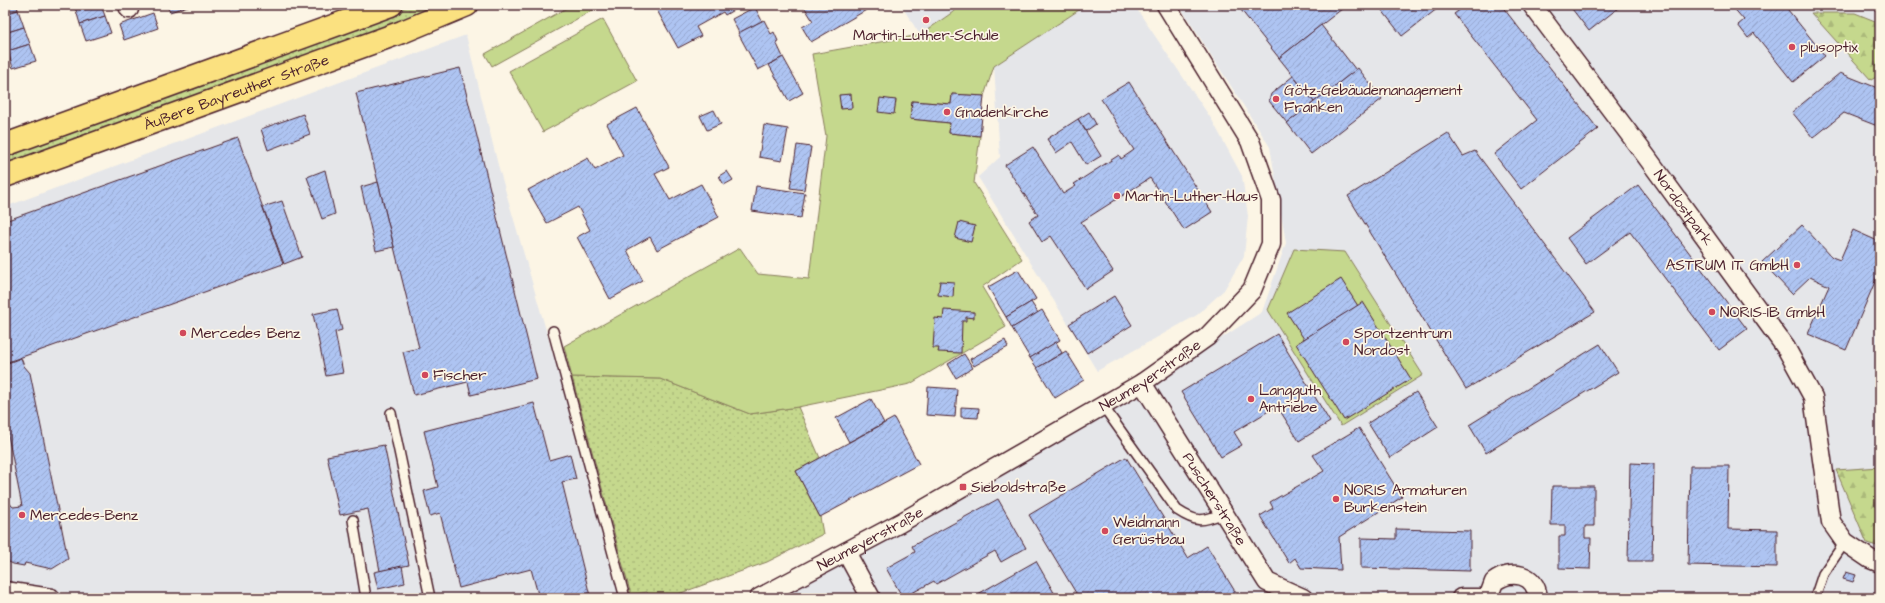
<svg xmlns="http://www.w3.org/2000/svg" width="1885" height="603" font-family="'Architects Daughter',sans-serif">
<defs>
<pattern id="grass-dots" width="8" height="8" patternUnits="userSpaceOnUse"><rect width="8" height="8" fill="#c5d88d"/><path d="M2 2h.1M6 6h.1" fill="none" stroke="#abb97a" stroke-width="1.8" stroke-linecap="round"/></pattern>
<pattern id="forest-firs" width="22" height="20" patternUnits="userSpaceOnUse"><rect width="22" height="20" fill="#c5d88d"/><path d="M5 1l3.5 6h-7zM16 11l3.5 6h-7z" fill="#abb97a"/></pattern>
<pattern id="building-hatch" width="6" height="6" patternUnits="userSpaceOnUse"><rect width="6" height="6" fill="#aec4f2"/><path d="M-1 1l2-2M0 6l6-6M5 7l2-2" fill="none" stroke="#97a8d0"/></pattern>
</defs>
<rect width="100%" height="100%" fill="#fcf5e5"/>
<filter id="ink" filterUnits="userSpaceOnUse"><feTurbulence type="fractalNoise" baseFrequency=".025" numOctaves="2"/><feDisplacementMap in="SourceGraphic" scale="8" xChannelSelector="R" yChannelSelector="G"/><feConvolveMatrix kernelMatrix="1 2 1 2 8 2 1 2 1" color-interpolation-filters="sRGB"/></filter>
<g filter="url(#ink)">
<!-- built -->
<g fill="#e5e6e9">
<path d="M901 5H963L920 35Z"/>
<path d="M1087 5H1134L1212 120 1242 176 1248 216 1244 256 1224 290 1197 315 1097 371 978 177 1000 157 994 66Z"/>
<path d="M1179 5H1880V598H765L872 548 1069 436 1262 312 1286 243 1270 147Z"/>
<path d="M466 35 498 165 624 598H103L5 584V207Z"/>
</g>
<!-- grass -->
<g fill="url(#grass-dots)" stroke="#887c5c">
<path d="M411 5H445L5 167V154Z"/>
<path d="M572 377 660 379 750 414 798 407 820 458 796 471 820 517 823 534 767 562 667 598H649L647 592 631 595Z"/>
</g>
<!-- forest -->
<g fill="url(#forest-firs)" stroke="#887c5c">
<path d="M1811 13H1855L1880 23V75L1871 80Z"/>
<path d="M1880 467V547L1867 543 1836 470Z"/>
</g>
<!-- park -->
<g fill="#c5d88d" stroke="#887c5c">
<path d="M572 5H602L492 66 485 54Z"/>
<path d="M963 5 1085 6 994 66 984 96 952 94 951 104 912 101 910 119 950 123 949 133 980 136 974 183 1022 259 982 287 1006 327 910 384 798 407 750 414 660 379 572 377 564 346 740 248 758 274 809 279 826 136 812 54 920 35Z"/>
<path d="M603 19 637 81 543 132 509 71Z"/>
<path d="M1294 249 1345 252 1423 375 1341 426 1268 310Z"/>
</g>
<!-- building -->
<g fill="url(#building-hatch)" stroke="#4a1f2b">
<path d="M5 5H17L18 10 5 14Z"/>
<path d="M80 5H101L105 16 80 24 75 7Z"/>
<path d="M167 5H191L170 12Z"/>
<path d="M654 5H742L725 15 723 12 696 27 701 36 678 48Z"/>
<path d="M803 5H866L868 9 811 42 802 27 813 21Z"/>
<path d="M1237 5H1347L1279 58Z"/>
<path d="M1378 5H1442L1402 36Z"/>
<path d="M1466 5H1501L1598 129 1521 189 1494 154 1537 120 1454 14Z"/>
<path d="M1569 5H1622L1589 31Z"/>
<path d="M1731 5H1784L1825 56 1793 82 1754 33 1748 38 1738 25 1744 20Z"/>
<path d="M755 7 762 21 739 33 732 19Z"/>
<path d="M18 10 24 27 5 33V14Z"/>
<path d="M153 13 158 28 124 40 119 25Z"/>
<path d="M105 16 111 33 86 41 80 24Z"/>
<path d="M764 20 771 34 774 32 778 41 776 42 783 57 758 70 738 33Z"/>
<path d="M1321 25 1356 70 1314 102 1279 58Z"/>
<path d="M24 27 30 44 8 51 5 43V33Z"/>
<path d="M30 44 36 61 13 68 8 51Z"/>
<path d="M783 57 803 93 789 101 769 65Z"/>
<path d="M460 68 537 379 471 395 468 382 414 395 403 352 419 348 356 93Z"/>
<path d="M1358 68 1382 99 1311 154 1287 123Z"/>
<path d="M1840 73 1880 89V127L1844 113 1813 138 1792 112Z"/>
<path d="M1293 76 1314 102 1287 123 1269 101 1271 94Z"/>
<path d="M1129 82 1212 212 1184 230 1150 178 1081 222 1113 271 1086 289 1051 236 1042 242 1029 221 1038 215 1005 165 1033 147 1063 194 1076 186 1074 184 1119 155 1121 159 1134 150 1101 99Z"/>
<path d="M851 94 852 108 841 109 839 95Z"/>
<path d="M952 94 984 96 980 136 949 133 950 123 910 119 912 101 951 104Z"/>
<path d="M880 98 896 100 894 114 878 112Z"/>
<path d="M637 108 669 167 655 174 670 200 701 184 719 217 657 250 650 237 627 250 643 281 610 299 577 237 590 230 578 207 547 223 528 190 588 158 595 170 623 155 607 124Z"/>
<path d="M714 110 721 124 707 130 700 116Z"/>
<path d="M1089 112 1096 124 1086 131 1078 119Z"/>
<path d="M303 114 310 134 268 150 261 129Z"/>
<path d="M1078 119 1101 156 1086 165 1072 142 1056 153 1047 139Z"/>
<path d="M764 125 788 129 782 161 759 157Z"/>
<path d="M1448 133 1463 156 1475 151 1595 312 1466 389 1348 196Z"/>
<path d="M238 138 283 264 5 363V221Z"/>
<path d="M797 145 811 147 804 190 790 188Z"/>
<path d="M325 170 335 214 322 219 307 177Z"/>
<path d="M727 171 733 180 724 185 719 176Z"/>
<path d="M378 182 394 247 376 251 361 187Z"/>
<path d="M1638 185 1747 329 1719 350 1630 232 1586 264 1567 238Z"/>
<path d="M756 186 805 193 801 218 752 211Z"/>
<path d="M282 201 302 257 284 264 263 207Z"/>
<path d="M959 222 975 226 971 242 955 238Z"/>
<path d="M1802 225 1832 257 1840 260 1853 230 1880 242V270L1846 350 1808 334 1829 286 1810 277 1792 294 1762 262Z"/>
<path d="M1018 270 1036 299 1006 317 988 287Z"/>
<path d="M1341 279 1358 306 1304 339 1287 313Z"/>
<path d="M940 281 954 282 953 297 938 295Z"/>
<path d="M1114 296 1132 325 1087 353 1069 324Z"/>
<path d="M1031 302 1038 313 1012 328 1006 317Z"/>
<path d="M1363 302 1411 379 1344 420 1296 344Z"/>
<path d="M337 309 342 330 335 332 343 373 326 376 313 314Z"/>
<path d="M944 310 974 312V318L966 317V321H962L961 353 938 352 939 348H933L935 318 943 319Z"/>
<path d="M1042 310 1060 340 1030 358 1012 328Z"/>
<path d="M1277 334 1330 422 1299 441 1277 406 1234 432 1242 445 1221 457 1181 392Z"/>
<path d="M1005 340 1008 347 974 366 970 359Z"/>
<path d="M1056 342 1062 353 1037 368 1030 358Z"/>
<path d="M1600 344 1618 372 1486 453 1469 425Z"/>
<path d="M1066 351 1084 380 1055 398 1037 368Z"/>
<path d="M964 354 973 368 956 378 948 364Z"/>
<path d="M21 358 24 366 30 373 68 559 52 569 25 563 24 566 13 564 5 560V498L13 507 22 506 5 420V364Z"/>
<path d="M928 387 957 389 955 417 926 415Z"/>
<path d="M1416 392 1438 427 1390 458 1368 423Z"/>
<path d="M871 399 884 423 849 442 836 418Z"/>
<path d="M534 403 549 460 570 454 576 479 562 482 590 596 580 598H539L531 569 459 588 440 513 430 516 424 491 438 487 424 431Z"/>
<path d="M961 407 979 408 978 418 961 417Z"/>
<path d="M894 418 919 464 820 517 796 471Z"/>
<path d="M1359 428 1402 497 1339 537 1341 570 1301 568 1295 558 1289 563 1260 516 1273 508 1270 502 1324 471 1313 455Z"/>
<path d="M384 445 409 565 380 571 368 509 340 515 327 456Z"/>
<path d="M1126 457 1188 558 1207 546 1236 593 1228 598H1079L1029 515Z"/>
<path d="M1630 463 1654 464 1652 561H1628Z"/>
<path d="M1690 466H1729L1728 529 1777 530V567L1688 565Z"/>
<path d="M1552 486H1594V526H1585V538H1591L1590 569 1559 568V536H1565V525H1551Z"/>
<path d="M998 499 1026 548 1001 562 995 551 936 584 934 581 903 598 886 568 915 552 912 546Z"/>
<path d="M1396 529 1470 531V571L1361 568V538L1396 539Z"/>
<path d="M1036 561 1057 598H971Z"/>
<path d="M402 566 405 583 378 589 374 572Z"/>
<path d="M1846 572 1856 575 1853 582 1843 579Z"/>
</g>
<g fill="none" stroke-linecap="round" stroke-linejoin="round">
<defs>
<g id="service">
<path d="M553 331 625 598"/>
<path d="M1103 406 1177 510C1197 523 1202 522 1224 513"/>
<path d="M391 413 430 598"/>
<path d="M353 520 366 598"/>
<path d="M1815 598 1823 574 1845 542"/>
</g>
<g id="minor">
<path d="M128 5 129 9"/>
<path id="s1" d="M1532 5 1646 156 1786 348 1813 397 1831 522 1845 542 1870 559 1880 563"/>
<path id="s2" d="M1142 383 1267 582 1303 598"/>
<path d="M846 552 871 598"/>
<path d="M5 591 51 598"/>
<path id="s3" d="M759 598 900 523 1142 383 1207 337 1252 290 1271 244V200L1250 141 1166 5"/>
<path d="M1461 598H1488"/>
<path d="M1488 598 1494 582C1511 569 1536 573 1538 598"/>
</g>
<g id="primary">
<path d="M5 145 391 5"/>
<path id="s4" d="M5 176 402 32 467 5"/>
</g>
</defs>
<!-- service casing -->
<use href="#service" stroke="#4a1f2b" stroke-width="12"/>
<!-- minor casing -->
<use href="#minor" stroke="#4a1f2b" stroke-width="21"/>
<!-- primary casing -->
<use href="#primary" stroke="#4a1f2b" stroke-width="25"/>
<!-- service -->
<use href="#service" stroke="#fcf5e5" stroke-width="9"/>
<!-- minor -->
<use href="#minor" stroke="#fcf5e5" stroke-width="18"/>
<!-- primary -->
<use href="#primary" stroke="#fbe180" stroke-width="22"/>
</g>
</g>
<!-- markers -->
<g fill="#d1495b" stroke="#fcf5e5" stroke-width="1.5">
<circle cx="926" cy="20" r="4"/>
<circle cx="1792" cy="47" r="4"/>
<circle cx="1276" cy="99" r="4"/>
<circle cx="947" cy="112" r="4"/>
<circle cx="1117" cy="196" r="4"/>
<circle cx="1797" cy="265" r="4"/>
<circle cx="1712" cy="312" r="4"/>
<circle cx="183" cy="333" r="4"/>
<circle cx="1346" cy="342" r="4"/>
<circle cx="425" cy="375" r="4"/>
<circle cx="1251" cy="399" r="4"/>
<rect x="959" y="483" width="8" height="8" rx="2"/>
<circle cx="1336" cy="499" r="4"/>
<circle cx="22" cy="515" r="4"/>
<circle cx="1105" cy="531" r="4"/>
</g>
<g text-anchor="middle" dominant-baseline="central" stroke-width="3.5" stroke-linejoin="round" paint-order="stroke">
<!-- poi labels -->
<g font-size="15" fill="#4a1f2b" stroke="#fcf5e5" text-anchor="start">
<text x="926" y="35" text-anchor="middle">Martin-Luther-Schule</text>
<text x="1800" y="47">plusoptix</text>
<text x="1284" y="90">Götz-Gebäudemanagement<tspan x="1284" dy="17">Franken</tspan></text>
<text x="955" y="112">Gnadenkirche</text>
<text x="1125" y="196">Martin-Luther-Haus</text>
<text x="1789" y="265" text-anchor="end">ASTRUM IT GmbH</text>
<text x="1720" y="312">NORIS-IB GmbH</text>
<text x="191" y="333">Mercedes Benz</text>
<text x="1354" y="333">Sportzentrum<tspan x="1354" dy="17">Nordost</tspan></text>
<text x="433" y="375">Fischer</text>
<text x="1259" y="390">Langguth<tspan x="1259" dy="17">Antriebe</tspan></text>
<text x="971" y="487">Sieboldstraße</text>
<text x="1344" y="490">NORIS Armaturen<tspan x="1344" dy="17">Burkenstein</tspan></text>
<text x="30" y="515">Mercedes-Benz</text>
<text x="1113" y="522">Weidmann<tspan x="1113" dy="17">Gerüstbau</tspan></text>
</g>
<!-- street labels -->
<g font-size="15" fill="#4a1f2b" stroke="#fcf5e5">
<text stroke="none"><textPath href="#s4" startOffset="246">Äußere Bayreuther Straße</textPath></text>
<text stroke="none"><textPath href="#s1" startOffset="253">Nordostpark</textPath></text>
<text stroke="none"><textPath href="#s3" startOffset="450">Neumeyerstraße</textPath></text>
<text stroke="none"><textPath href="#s2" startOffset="137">Puscherstraße</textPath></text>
<text stroke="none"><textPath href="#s3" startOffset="126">Neumeyerstraße</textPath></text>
</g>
</g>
<!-- margin -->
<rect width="1885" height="603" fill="none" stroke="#fcf5e5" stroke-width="20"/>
<rect x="10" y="10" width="1865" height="583" fill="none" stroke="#4a1f2b" stroke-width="1.5" filter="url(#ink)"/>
</svg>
